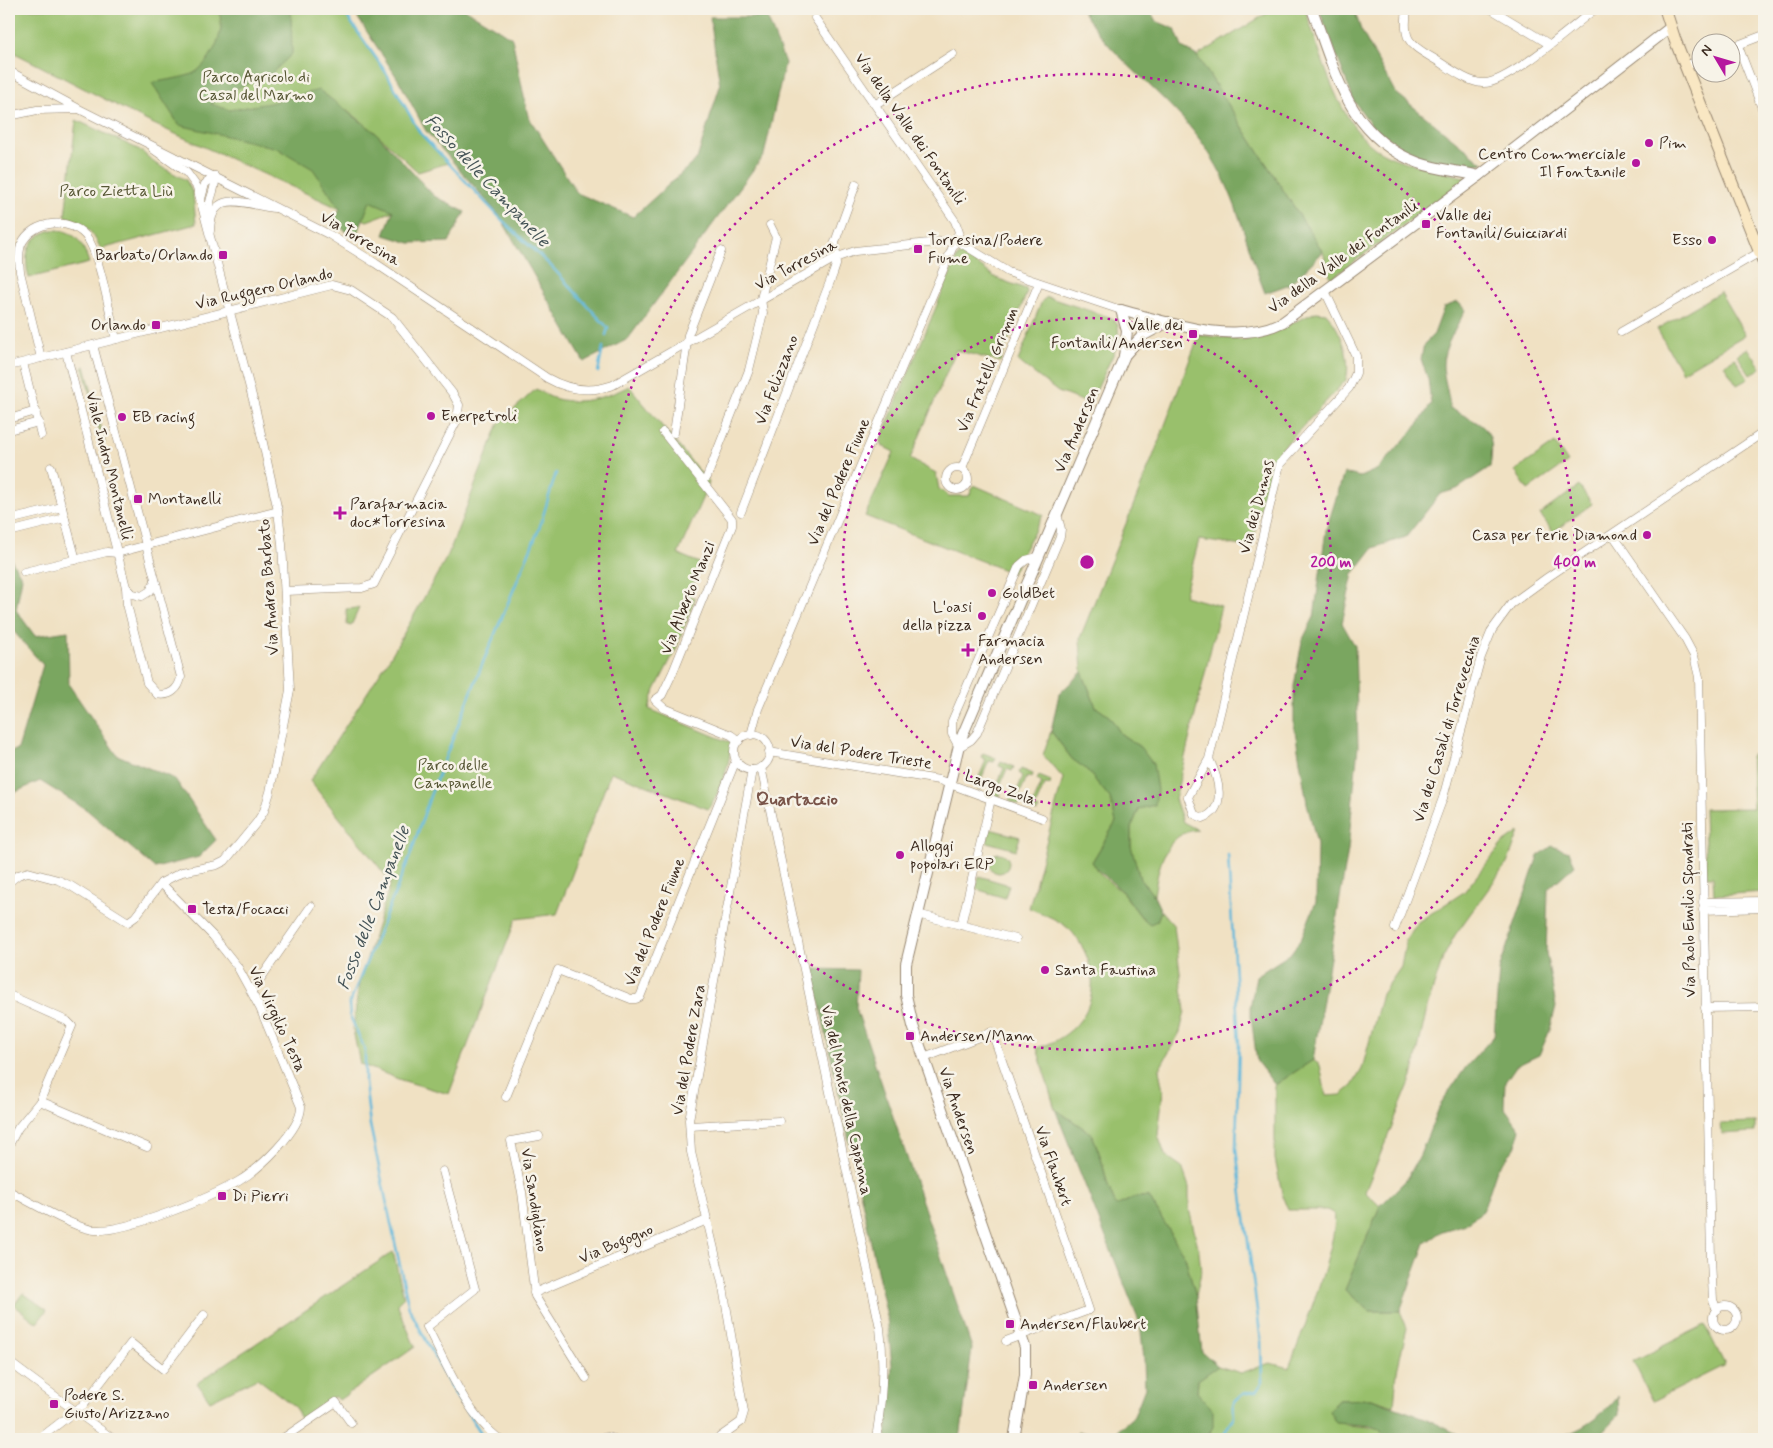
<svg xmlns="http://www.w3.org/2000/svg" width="1773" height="1448" font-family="Mynerve,sans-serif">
<rect width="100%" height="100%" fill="#f7f3e8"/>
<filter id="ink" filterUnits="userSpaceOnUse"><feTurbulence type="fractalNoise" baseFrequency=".02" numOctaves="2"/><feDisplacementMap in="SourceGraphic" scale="10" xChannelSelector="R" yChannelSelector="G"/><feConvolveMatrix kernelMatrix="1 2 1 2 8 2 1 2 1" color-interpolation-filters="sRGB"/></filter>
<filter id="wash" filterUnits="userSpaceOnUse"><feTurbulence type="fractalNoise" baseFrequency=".0096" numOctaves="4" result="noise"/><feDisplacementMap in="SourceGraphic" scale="20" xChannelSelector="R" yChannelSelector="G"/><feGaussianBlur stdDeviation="1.12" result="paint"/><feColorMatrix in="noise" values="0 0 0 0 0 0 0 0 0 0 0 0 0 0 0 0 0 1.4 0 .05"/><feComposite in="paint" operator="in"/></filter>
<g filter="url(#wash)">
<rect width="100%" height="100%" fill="#f0e1c3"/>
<!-- green -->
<g fill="#99c06c" stroke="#6a7545">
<path d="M9 9H342L387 74 420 133 448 163 418 172 376 133 346 109 434 196 367 221 147 121 9 50Z"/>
<path d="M1274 9H1305C1321 53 1339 131 1383 153 1403 164 1444 171 1467 178L1331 279 1323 252 1197 56Z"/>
<path d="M76 120 140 150 156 164 186 180 193 193 196 224 101 249C91 230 86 223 65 216Z"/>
<path d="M52 230C75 229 83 243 89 263L29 278C23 255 27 237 52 230Z"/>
<path d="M963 254 996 278 1026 289 1027 292 1000 362 956 350 910 459 936 473 939 489 949 496H969L974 485 1043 515 1012 573 865 516 894 452 882 446 880 441 957 257Z"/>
<path d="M1720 292 1745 335 1682 372 1657 329Z"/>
<path d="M1047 297 1112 318 1118 325 1119 342 1090 404 1058 392 1018 361 1042 301Z"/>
<path d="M1316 312 1326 313C1341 330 1352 358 1346 380L1278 453 1272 464 1251 547 1199 540 1184 596 1221 606 1175 799 1183 822 1198 830C1164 832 1158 869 1154 896L1140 879 1131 846V828L1139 809 1140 747 1121 734 1110 717 1096 707 1082 672 1080 638 1154 454 1199 335 1243 340 1260 338Z"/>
<path d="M1748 348 1761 368 1750 375 1737 355Z"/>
<path d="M1735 358 1748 379 1737 385 1724 365Z"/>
<path d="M85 366 105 443 103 444 83 367Z"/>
<path d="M629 386 709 483 678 554 702 564 695 582H693L694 584 690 595 695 598 676 649 655 690 649 709 731 743C730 764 721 791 708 809L611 772 557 914 516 919 449 1094 401 1080 360 1064 353 1030 359 983 391 882 310 781 391 656 448 555 499 423 536 389C542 392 550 398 557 399 581 405 608 397 629 386Z"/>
<path d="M1555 443 1568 462 1528 490 1515 471Z"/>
<path d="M1579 486 1592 504 1553 532 1540 514Z"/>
<path d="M359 608 351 626 347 625 346 609Z"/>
<path d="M1051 731 1072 759 1086 769 1110 798 1116 822 1092 862 1102 876 1123 893 1142 918 1157 921 1161 911 1174 926 1185 1011 1180 1032 1159 1070 1163 1091 1158 1135 1165 1155 1182 1167 1189 1187V1209L1199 1251 1201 1272 1196 1296 1185 1257 1149 1197H1136L1116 1206 1108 1186 1101 1158 1092 1134 1055 1109 1037 1048C1093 1032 1109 979 1073 933 1063 921 1043 914 1029 908L1063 778 1043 755Z"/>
<path d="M983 753 996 758 994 762 989 761 979 784 983 786 982 789 971 785 973 781 977 782 986 760 981 757Z"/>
<path d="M1764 753V892L1714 895 1713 877H1706L1704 809 1753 808 1751 754Z"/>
<path d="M1001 761 1014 767 1012 771 1007 769 997 792 1001 794 1000 797 989 793 991 789 995 790 1004 768 999 766Z"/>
<path d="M1021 769 1033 774 1032 778 1027 777 1017 800 1021 802 1019 805 1009 801 1011 797 1014 798 1023 776 1019 773Z"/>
<path d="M1039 776 1051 781 1050 785 1045 784 1035 807 1039 809 1037 812 1027 808 1029 804 1032 805 1042 783 1037 780Z"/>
<path d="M990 829 1020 837 1016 850 987 842Z"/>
<path d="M1519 832 1507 863 1455 935 1443 958 1427 1008 1412 1077 1365 1192 1380 1206 1345 1290 1370 1311H1400L1407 1328 1397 1371 1394 1406 1371 1399 1338 1400 1329 1411 1346 1425 1379 1428 1388 1439H1205L1211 1432 1197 1392 1198 1379 1218 1366 1241 1373 1270 1363 1289 1368C1300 1338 1340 1240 1334 1214L1327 1210H1288L1283 1198 1275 1159V1085L1313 1060 1320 1065 1326 1096 1341 1095 1352 1086 1362 1069 1382 994 1401 967 1406 940 1418 922 1464 892 1502 844Z"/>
<circle cx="999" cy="863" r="10"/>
<path d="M979 876 1009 885 1005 898 976 889Z"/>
<path d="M1755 1122V1132L1722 1134 1721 1123Z"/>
<path d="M393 1252 404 1297 397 1304 415 1347 339 1400 335 1396 302 1420 294 1406 257 1378 210 1401 197 1383Z"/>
<path d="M23 1293 47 1310 37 1323 14 1305Z"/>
<path d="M1705 1325 1725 1365 1653 1401 1633 1361Z"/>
</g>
<!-- forest -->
<g fill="#7aa660" stroke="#5a683f">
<path d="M216 9H291L292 54 271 74 233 90 211 104 229 110 270 103 319 90 376 133 434 196 465 212 449 242 410 243 384 235 393 211 370 201 356 238 331 221 340 209 313 169 277 148 179 125 152 83C163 80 185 78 194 73 210 64 231 25 216 9Z"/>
<path d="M352 9H465L512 38 528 116 577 193 633 217 697 159 720 86 710 17H767L785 63 764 155 628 339 584 362 499 215 426 131 398 79Z"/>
<path d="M1081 9H1149L1156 21 1175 29 1182 47 1197 56 1323 252 1290 284 1265 293C1247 248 1238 199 1212 158 1185 112 1141 81 1106 42 1097 32 1089 20 1081 9Z"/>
<path d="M1319 9H1354L1361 30 1395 92 1483 163 1463 167 1432 161 1405 150 1372 126 1354 101Z"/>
<path d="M1458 302 1465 310C1458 327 1443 346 1443 365 1443 376 1449 394 1450 408 1482 426 1497 425 1490 467L1457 489 1440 494 1406 537 1373 548 1353 574 1342 623 1355 646 1358 746 1348 850 1313 1060 1275 1085 1257 1062 1250 1008 1256 976 1290 954 1301 939 1316 902 1317 844 1307 803 1294 725V686L1302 641 1314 617 1326 530 1344 473 1360 477 1378 469 1420 422 1431 404 1428 379 1421 359 1424 344 1434 334 1444 307Z"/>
<path d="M9 556 22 578 16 610 35 636 68 631 69 685 117 755 175 779 216 840 199 857 155 868 87 810 40 781 9 795V753L18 749 43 665 9 626Z"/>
<path d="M1082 672 1096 707 1110 717 1121 734 1140 747 1153 764 1157 790 1155 805 1139 809 1131 828V846L1140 879 1154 896 1161 911 1157 921 1150 924C1138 916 1133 904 1124 894 1113 881 1103 877 1092 862L1116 822 1110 798 1086 769 1072 759 1051 731 1059 694Z"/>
<path d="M1552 846 1569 852 1575 865 1548 889 1546 953 1556 1006 1550 1030 1539 1055 1516 1066 1505 1082 1504 1107 1520 1129 1515 1148 1497 1169 1483 1211 1463 1225 1442 1231 1425 1243 1400 1311H1370L1345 1290 1380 1206 1407 1179 1420 1155 1441 1103 1466 1067 1494 1036 1499 970 1538 856Z"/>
<path d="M812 969 858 970 856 1008 972 1348 960 1439H886L892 1365 887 1317Z"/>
<path d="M1055 1109 1092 1134 1101 1158 1108 1186 1116 1206 1136 1197H1149L1185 1257 1196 1296 1202 1352 1218 1366 1198 1380 1197 1392 1213 1410V1427L1205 1439H1074L1078 1432 1099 1435 1115 1432 1134 1416 1145 1388 1144 1359 1140 1324Z"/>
<path d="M1618 1396 1619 1415 1596 1439H1554C1580 1431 1601 1418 1618 1396Z"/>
<path d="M1371 1399 1427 1419 1467 1439H1388L1379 1428 1373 1426 1336 1423 1329 1411 1338 1400Z"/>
</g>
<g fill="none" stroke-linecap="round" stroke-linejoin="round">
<!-- stream -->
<g stroke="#5db7db" stroke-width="2.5">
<path d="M342 9 387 74 420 133 502 220 551 266 608 328 606 335"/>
<path d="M598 372 603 347"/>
<path d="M485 1439 450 1386 409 1308 370 1125 365 1082V1050L350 1016 349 1005 410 856 430 796 484 660 539 529 556 473"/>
<path d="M1221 1439 1234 1416 1233 1405 1236 1400 1243 1394 1257 1391 1262 1383 1261 1341 1236 1149 1239 1045 1228 855"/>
</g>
</g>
</g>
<g filter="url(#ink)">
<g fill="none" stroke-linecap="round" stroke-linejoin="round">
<defs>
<g id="minor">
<path d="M1407 9C1403 38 1407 43 1431 57 1447 66 1464 81 1482 83 1506 86 1574 25 1595 9"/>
<path d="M1491 9 1549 44"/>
<path d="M1738 46 1764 113"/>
<path d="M1730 48 1764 35"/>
<path d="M1686 66 1700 60"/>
<path d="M9 71 79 109 330 235 375 263 547 378C568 390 590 393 613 385L835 258 855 251 956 240 1008 272 1121 310"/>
<path d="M876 104 953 54"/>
<path d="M9 116 37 110 77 109"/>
<path d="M153 149 187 173 197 187 256 411 278 511 282 544 290 690 270 792 264 811 257 822 225 861 217 865 182 872 161 883"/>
<path d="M201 199 205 184 215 176"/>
<path d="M210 222C205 200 217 192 215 176"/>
<path d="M210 231C211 185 248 206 275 208"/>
<path d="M1621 332 1760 252"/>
<path d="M66 352 126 587 127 604 147 683 157 694C170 697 179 689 181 677L93 345"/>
<path d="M41 358 20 272C19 263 18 254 21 245 32 219 73 216 88 239 100 257 110 315 116 339"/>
<path d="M23 363 41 435"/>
<path d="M9 366 332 285 351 290 392 317 453 394 459 405 457 420 374 584 362 588 285 591"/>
<path d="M9 419 36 411"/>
<path d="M9 430 39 422"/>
<path d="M663 432 732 519V526L673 672 662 695 655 700 664 708 731 735 739 741"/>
<path d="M674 433 688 335 721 251"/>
<path d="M51 467 76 560"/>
<circle cx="957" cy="479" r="11"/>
<path d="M962 468 1039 283"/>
<path d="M707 477 749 370 763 313 761 299 776 237 770 225"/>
<path d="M741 512 833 274 836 265 835 242 856 184"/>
<path d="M9 520 62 507"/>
<path d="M9 532 65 518"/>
<path d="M1613 535 1685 639 1694 656 1699 677 1711 1259 1713 1300 1717 1310"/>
<path d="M1038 557 1026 560 1019 566 952 721V734L959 747 971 740 977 733 1060 537 1061 529 1057 514"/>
<path d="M24 572 107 552 117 553 278 511"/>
<path d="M126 587 133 594 142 596 150 591 155 581"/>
<circle cx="752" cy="752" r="18"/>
<path d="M751 735 758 709 959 232 955 221 815 18"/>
<path d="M769 752 939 780 1042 818"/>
<path d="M1209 759C1218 777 1228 809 1203 818L1194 814 1188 797 1209 759 1280 464 1349 388 1356 373V356L1325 291"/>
<path d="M761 767 880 1328C885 1366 882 1402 876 1439"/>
<path d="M9 882 18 875 28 872 58 880 71 886 128 922 135 917 161 883 213 936 237 966 260 1008 301 1107C301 1130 259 1169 239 1181 210 1198 127 1232 95 1230 75 1229 29 1201 9 1191"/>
<path d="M1703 902 1764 901"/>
<path d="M1703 910 1764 908"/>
<path d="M917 914 1016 939"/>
<path d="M961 925 991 799"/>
<path d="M1395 928 1443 798 1481 657 1492 630 1511 604 1548 577 1764 432"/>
<path d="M252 991 311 906"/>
<path d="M9 995 67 1021 72 1026 40 1101 18 1128 9 1145"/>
<path d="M1705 1008 1764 1007"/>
<path d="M924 1058 992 1032 1086 1301 1089 1310 1006 1341"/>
<path d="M506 1097 558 970 631 999H636L640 997 736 760"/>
<path d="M40 1101 147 1147"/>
<path d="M690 1126 779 1121"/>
<path d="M539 1136 511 1141 522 1192 535 1296 586 1378"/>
<path d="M443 1171 475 1289 427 1327C447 1365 465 1412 499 1439"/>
<path d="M534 1293 707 1220"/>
<circle cx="1725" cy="1318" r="12"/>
<path d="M9 1362 113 1439"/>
<path d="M39 1439 83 1405 131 1343 163 1369 204 1315"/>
<path d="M282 1439 336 1402 351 1423"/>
<path d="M594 1439 608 1437 615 1439"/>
<path d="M717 1439 741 1422 744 1412 723 1287 691 1152 689 1120 752 770"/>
</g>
<g id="tertiary">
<path d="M1312 9C1335 71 1349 138 1419 163 1439 170 1459 171 1479 176"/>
<path d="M1121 310C1169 323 1235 346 1283 322L1479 176 1671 27"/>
<path d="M1124 356 1142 336 1168 322"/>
<path d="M1014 1439 1025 1375V1347L913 1026 906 995V964L960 741 1124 357 1127 331 1121 310"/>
</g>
<path id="secondary" d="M1665 9 1675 40 1764 263"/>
</defs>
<!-- minor casing -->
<use href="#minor" stroke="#968670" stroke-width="9"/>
<!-- tertiary casing -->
<use href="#tertiary" stroke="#968670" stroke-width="12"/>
<!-- secondary casing -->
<use href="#secondary" stroke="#968670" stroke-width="13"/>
<!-- minor -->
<use href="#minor" stroke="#fff" stroke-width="8"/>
<!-- tertiary -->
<use href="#tertiary" stroke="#fff" stroke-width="10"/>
<!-- secondary -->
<use href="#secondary" stroke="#f9e7c3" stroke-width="11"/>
</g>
</g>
<!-- distance rings -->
<g fill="none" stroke="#b5179e" stroke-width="2.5" stroke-dasharray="2.5 5">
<circle cx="1087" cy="562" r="244"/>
<circle cx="1087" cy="562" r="488"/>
</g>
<!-- markers -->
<g fill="#b5179e" stroke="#f7f3e8" stroke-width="2">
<circle cx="1649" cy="143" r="5"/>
<circle cx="1636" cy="163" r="5"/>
<rect x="1421" y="219" width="10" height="10" rx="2.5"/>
<circle cx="1712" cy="240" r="5"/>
<rect x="913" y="244" width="10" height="10" rx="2.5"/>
<rect x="218" y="250" width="10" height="10" rx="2.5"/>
<rect x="151" y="320" width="10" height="10" rx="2.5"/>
<rect x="1188" y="329" width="10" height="10" rx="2.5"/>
<circle cx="431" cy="416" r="5"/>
<circle cx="122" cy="417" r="5"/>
<rect x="133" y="494" width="10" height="10" rx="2.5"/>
<path d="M337.5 505.5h5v5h5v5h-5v5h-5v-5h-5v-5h5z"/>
<circle cx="1647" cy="535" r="5"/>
<circle cx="992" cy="593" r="5"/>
<circle cx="982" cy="616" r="5"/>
<path d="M965.5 642.5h5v5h5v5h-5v5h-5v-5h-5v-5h5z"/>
<circle cx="900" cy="855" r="5"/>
<rect x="187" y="904" width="10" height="10" rx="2.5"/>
<circle cx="1045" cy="970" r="5"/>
<rect x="905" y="1031" width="10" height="10" rx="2.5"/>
<rect x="217" y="1191" width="10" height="10" rx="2.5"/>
<rect x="1005" y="1319" width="10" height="10" rx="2.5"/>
<rect x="1028" y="1380" width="10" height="10" rx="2.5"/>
<rect x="49" y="1399" width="10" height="10" rx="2.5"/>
</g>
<g text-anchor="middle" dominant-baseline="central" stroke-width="5" stroke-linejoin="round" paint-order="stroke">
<!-- park labels -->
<g font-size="16" fill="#575735" stroke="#f7f3e8">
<text x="256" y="77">Parco Agricolo di<tspan x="256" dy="18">Casal del Marmo</tspan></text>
<text x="116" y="191">Parco Zietta Liù</text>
<text x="453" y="765">Parco delle<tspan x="453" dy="18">Campanelle</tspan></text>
</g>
<!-- street labels -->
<g font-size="16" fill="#3b2a1e" stroke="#f7f3e8">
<text transform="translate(910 129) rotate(55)">Via della Valle dei Fontanili</text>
<text transform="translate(360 239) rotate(31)">Via Torresina</text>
<text transform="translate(1343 257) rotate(-36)">Via della Valle dei Fontanili</text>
<text transform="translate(796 265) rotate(-28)">Via Torresina</text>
<text transform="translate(264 289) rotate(-13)">Via Ruggero Orlando</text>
<text transform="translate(988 370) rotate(-67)">Via Fratelli Grimm</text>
<text transform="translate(777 380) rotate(-69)">Via Felizzano</text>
<text transform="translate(1077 430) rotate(-67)">Via Andersen</text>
<text transform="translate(109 466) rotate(76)">Viale Indro Montanelli</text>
<text transform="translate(839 482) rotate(-67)">Via del Podere Fiume</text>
<text transform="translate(1257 507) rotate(-75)">Via dei Dumas</text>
<text transform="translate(269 587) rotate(-94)">Via Andrea Barbato</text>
<text transform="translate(688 598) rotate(-68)">Via Alberto Manzi</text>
<text transform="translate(1447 729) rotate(-73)">Via dei Casali di Torrevecchia</text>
<text transform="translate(861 753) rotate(9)">Via del Podere Trieste</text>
<text transform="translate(1000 788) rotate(20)">Largo Zola</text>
<text transform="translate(1689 910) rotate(-91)">Via Paolo Emilio Sfondrati</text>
<text transform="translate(655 922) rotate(-68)">Via del Podere Fiume</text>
<text transform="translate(277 1019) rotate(65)">Via Virgilio Testa</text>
<text transform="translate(689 1050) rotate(-80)">Via del Podere Zara</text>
<text transform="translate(846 1100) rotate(78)">Via del Monte della Capanna</text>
<text transform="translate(958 1111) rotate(71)">Via Andersen</text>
<text transform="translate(1053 1166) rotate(71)">Via Flaubert</text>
<text transform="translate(534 1200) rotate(81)">Via Sandigliano</text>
<text transform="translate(616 1244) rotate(-23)">Via Bogogno</text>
</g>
<!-- poi labels -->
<g font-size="16" fill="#3b2a1e" stroke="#f7f3e8" text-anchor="start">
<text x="1659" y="143">Pim</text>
<text x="1626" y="154" text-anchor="end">Centro Commerciale<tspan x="1626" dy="18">Il Fontanile</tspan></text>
<text x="1436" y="215">Valle dei<tspan x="1436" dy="18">Fontanili/Guicciardi</tspan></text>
<text x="928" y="240">Torresina/Podere<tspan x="928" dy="18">Fiume</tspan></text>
<text x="1702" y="240" text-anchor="end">Esso</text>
<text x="213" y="255" text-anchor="end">Barbato/Orlando</text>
<text x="146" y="325" text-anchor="end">Orlando</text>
<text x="1183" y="325" text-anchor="end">Valle dei<tspan x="1183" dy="18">Fontanili/Andersen</tspan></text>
<text x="441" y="416">Enerpetroli</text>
<text x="132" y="417">EB racing</text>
<text x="148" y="499">Montanelli</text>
<text x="350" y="504">Parafarmacia<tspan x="350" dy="18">doc*Torresina</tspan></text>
<text x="1637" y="535" text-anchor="end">Casa per ferie Diamond</text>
<text x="1002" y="593">GoldBet</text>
<text x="972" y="607" text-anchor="end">L'oasi<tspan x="972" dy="18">della pizza</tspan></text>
<text x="978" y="641">Farmacia<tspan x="978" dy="18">Andersen</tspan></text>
<text x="910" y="846">Alloggi<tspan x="910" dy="18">popolari ERP</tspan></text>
<text x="202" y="909">Testa/Focacci</text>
<text x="1055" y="970">Santa Faustina</text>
<text x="920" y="1036">Andersen/Mann</text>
<text x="232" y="1196">Di Pierri</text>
<text x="1020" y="1324">Andersen/Flaubert</text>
<text x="1043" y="1385">Andersen</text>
<text x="64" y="1395">Podere S.<tspan x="64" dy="18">Giusto/Arizzano</tspan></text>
</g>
<!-- water labels -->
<g font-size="18" font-style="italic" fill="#455457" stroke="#f7f3e8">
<text transform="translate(487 181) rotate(47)">Fosso delle Campanelle</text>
<text transform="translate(374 908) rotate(-69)">Fosso delle Campanelle</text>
</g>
<!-- neighbourhood labels -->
<g font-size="18" font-weight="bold" fill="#795449" stroke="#f7f3e8">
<text x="797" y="800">Quartaccio</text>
</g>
</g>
<circle cx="1087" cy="562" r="8" fill="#b5179e" stroke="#f7f3e8" stroke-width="2.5"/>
<g font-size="15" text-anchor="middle" font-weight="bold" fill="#b5179e" stroke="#f7f3e8" stroke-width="5" stroke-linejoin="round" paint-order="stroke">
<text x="1331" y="567">200 m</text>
<text x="1575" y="567">400 m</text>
</g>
<!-- margin -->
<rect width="1773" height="1448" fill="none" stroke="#f7f3e8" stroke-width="30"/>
<!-- north arrow -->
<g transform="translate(1716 58) rotate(308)"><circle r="24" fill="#f7f3e8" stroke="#aca397"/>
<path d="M0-4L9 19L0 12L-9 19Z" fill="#b5179e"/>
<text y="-8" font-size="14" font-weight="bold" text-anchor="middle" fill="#3b2a1e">N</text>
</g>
</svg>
